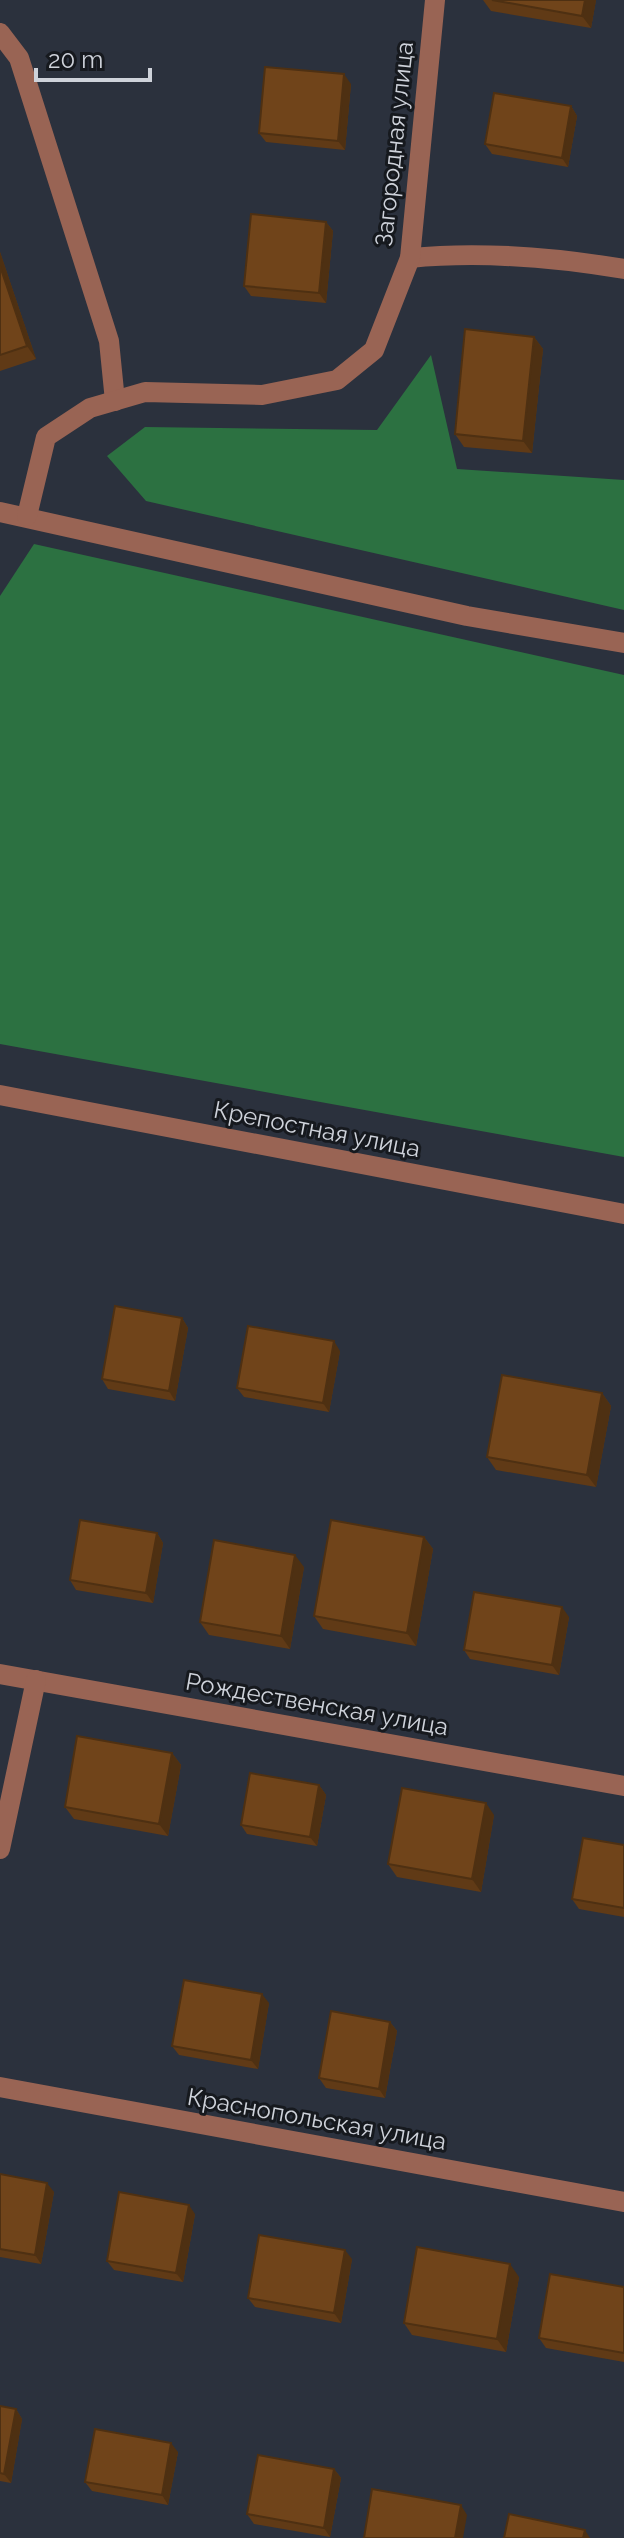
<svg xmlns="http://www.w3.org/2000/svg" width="624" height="2538" font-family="Raleway,sans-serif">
<rect width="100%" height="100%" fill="#2b313d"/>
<!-- forest -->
<g fill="#2c7141">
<path d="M431 355 457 469 624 480V610L146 501 107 456 145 427 377 430Z"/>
<path d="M34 544 624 675V1157L0 1044V596Z"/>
</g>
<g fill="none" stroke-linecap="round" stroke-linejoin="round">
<!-- minor -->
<g stroke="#996454" stroke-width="20">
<path d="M0 33 19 58 109 341 115 401"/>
<path d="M410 258C482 251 553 257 624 269"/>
<path d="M0 512 467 616 624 643"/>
<path d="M27 516 46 437 90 408 145 392 262 395 337 380 374 350 410 258 435 0"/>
<path d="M0 1095 624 1214"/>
<path d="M0 1674 624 1786"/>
<path d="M0 1849 36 1680"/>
<path d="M0 2087 624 2202"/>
</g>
</g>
<!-- wall -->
<g fill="#603a16">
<path d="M483 0H596L591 28 491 11Z"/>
<path d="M351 84 345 150 266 142 259 133Z"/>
<path d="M571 106 577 116 568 167 492 154 485 144Z"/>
<path d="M326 222 333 231 326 303 251 296 244 286Z"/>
<path d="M0 252 36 359 0 371Z"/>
<path d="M534 337 543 349 532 453 464 447 455 434Z"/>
<path d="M182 1318 188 1328 175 1401 108 1389 102 1379Z"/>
<path d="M340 1351 329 1412 244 1397 237 1388Z"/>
<path d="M602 1393 611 1406 596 1487 496 1470 487 1457Z"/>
<path d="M157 1533 163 1543 153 1603 76 1590 70 1580Z"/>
<path d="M424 1537 433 1549 416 1646 323 1629 314 1616Z"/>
<path d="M304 1567 290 1649 209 1635 200 1622Z"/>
<path d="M569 1617 559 1675 470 1659 464 1650Z"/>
<path d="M172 1753 181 1765 168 1836 74 1819 65 1807Z"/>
<path d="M319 1785 326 1795 317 1846 247 1834 241 1825Z"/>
<path d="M494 1815 481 1892 397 1877 388 1864Z"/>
<path d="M624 1845V1917L579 1909 572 1899Z"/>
<path d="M269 2003 258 2069 179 2055 172 2046Z"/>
<path d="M390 2022 397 2031 385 2098 326 2088 319 2078Z"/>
<path d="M0 2174 54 2192 41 2264 0 2257Z"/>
<path d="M195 2214 183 2282 114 2270 107 2261Z"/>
<path d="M352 2259 341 2323 255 2307 248 2298Z"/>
<path d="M519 2277 506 2352 412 2335 404 2323Z"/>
<path d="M624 2287V2362L546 2348 539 2338Z"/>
<path d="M0 2406 16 2409 22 2419 11 2483 0 2481Z"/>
<path d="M178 2452 168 2505 92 2491 85 2482Z"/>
<path d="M334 2469 341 2478 330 2537 254 2524 247 2514Z"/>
</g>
<!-- shaded-wall -->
<g fill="#4e3012">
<path d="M585 0H596L591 28 582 16Z"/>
<path d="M344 74 351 84 345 150 338 141Z"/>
<path d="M571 106 577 116 568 167 562 158Z"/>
<path d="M326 222 333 231 326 303 319 293Z"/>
<path d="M0 252 36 359 27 346 0 266Z"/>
<path d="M534 337 543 349 532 453 523 441Z"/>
<path d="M182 1318 188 1328 175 1401 169 1391Z"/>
<path d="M334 1341 340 1351 329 1412 323 1403Z"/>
<path d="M602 1393 611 1406 596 1487 587 1475Z"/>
<path d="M157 1533 163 1543 153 1603 146 1593Z"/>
<path d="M424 1537 433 1549 416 1646 407 1633Z"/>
<path d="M295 1555 304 1567 290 1649 281 1636Z"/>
<path d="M562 1607 569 1617 559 1675 552 1665Z"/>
<path d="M172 1753 181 1765 168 1836 159 1824Z"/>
<path d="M319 1785 326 1795 317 1846 310 1837Z"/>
<path d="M486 1803 494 1815 481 1892 472 1879Z"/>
<path d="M262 1994 269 2003 258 2069 251 2060Z"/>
<path d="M390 2022 397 2031 385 2098 379 2089Z"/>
<path d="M47 2183 54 2192 41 2264 35 2255Z"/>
<path d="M189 2205 195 2214 183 2282 176 2273Z"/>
<path d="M345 2250 352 2259 341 2323 334 2313Z"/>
<path d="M510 2264 519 2277 506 2352 497 2339Z"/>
<path d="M16 2409 22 2419 11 2483 4 2474Z"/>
<path d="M171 2443 178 2452 168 2505 162 2495Z"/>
<path d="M334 2469 341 2478 330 2537 324 2528Z"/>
<path d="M461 2505 467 2515 463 2538H455Z"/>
<path d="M585 2530 590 2538H583Z"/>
</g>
<!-- building -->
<g fill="#70441a" stroke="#4e3012" stroke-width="2">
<path d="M492 0H585L582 16Z"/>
<path d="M265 67 344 74 338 141 259 133Z"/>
<path d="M494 93 571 106 562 158 485 144Z"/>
<path d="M251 214 326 222 319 293 244 286Z"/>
<path d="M0 266 27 346 0 355Z"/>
<path d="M465 329 534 337 523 441 455 434Z"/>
<path d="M115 1306 182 1318 169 1391 102 1379Z"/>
<path d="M248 1326 334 1341 323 1403 237 1388Z"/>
<path d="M502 1375 602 1393 587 1475 487 1457Z"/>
<path d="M80 1520 157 1533 146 1593 70 1580Z"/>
<path d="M331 1520 424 1537 407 1633 314 1616Z"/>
<path d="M214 1540 295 1555 281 1636 200 1622Z"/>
<path d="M474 1592 562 1607 552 1665 464 1650Z"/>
<path d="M77 1736 172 1753 159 1824 65 1807Z"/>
<path d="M250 1773 319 1785 310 1837 241 1825Z"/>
<path d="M402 1788 486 1803 472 1879 388 1864Z"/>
<path d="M583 1838 624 1845V1908L572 1899Z"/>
<path d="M184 1980 262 1994 251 2060 172 2046Z"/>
<path d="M331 2011 390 2022 379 2089 319 2078Z"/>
<path d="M0 2174 47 2183 35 2255 0 2249Z"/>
<path d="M119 2192 189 2205 176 2273 107 2261Z"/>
<path d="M259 2235 345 2250 334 2313 248 2298Z"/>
<path d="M417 2247 510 2264 497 2339 404 2323Z"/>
<path d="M550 2274 624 2287V2353L539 2338Z"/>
<path d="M0 2406 16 2409 4 2474 0 2473Z"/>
<path d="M95 2429 171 2443 162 2495 85 2482Z"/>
<path d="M258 2455 334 2469 324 2528 247 2514Z"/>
<path d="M372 2489 461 2505 455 2538H364Z"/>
<path d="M509 2514 585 2530 583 2538H504Z"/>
</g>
<g text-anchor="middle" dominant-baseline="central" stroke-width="6" stroke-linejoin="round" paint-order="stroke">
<!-- street labels -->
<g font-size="24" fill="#ced2da" stroke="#16191e">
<text transform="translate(394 144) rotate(-84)">Загородная улица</text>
<text transform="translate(317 1129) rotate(11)">Крепостная улица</text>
<text transform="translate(317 1704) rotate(10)">Рождественская улица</text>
<text transform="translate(317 2119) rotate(10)">Краснопольская улица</text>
</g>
</g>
<!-- scale -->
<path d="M36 68v12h114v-12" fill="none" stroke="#ced2da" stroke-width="4"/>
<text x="48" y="68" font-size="24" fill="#ced2da" stroke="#16191e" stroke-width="6" paint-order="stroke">20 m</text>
</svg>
